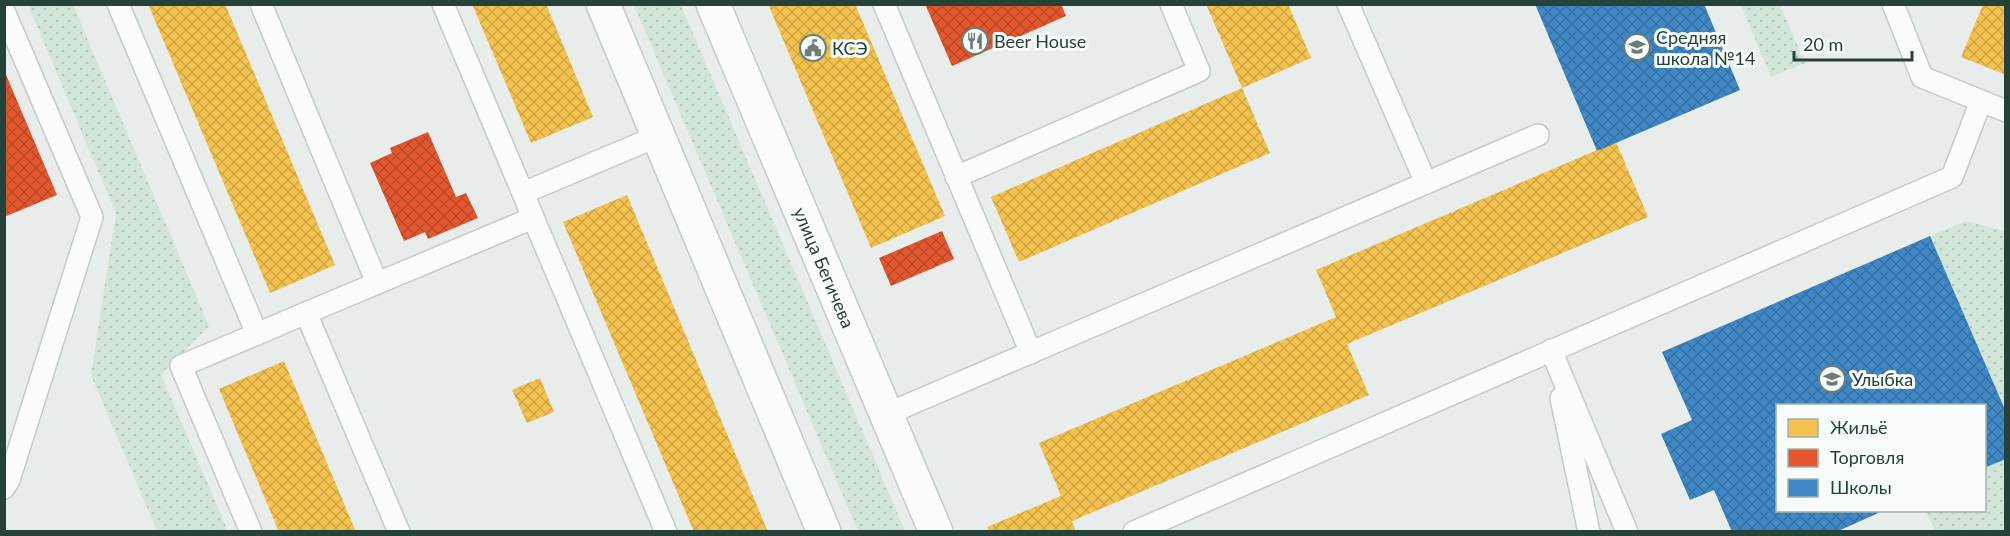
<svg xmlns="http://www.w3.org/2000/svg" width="2010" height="536" font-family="Lato,sans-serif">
<defs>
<pattern id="green-dots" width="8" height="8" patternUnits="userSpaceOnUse" patternTransform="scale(1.5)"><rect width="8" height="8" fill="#d1e6d8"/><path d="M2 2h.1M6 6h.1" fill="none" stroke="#b3c6ba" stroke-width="1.8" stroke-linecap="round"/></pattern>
<pattern id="homes-cross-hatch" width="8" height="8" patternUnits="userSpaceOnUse" patternTransform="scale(1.5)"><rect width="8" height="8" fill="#f2c14e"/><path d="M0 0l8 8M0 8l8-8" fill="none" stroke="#cfa745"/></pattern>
<pattern id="shops-cross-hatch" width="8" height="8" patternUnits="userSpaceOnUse" patternTransform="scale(1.5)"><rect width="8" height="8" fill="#e4572e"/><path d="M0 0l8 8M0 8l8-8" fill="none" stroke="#b94a28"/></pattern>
<pattern id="schools-cross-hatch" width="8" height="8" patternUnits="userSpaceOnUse" patternTransform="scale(1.5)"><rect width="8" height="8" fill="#3f88c5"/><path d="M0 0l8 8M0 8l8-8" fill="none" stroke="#3571a1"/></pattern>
</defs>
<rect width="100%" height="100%" fill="#e8edeb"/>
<!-- green -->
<g fill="url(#green-dots)">
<path d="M28 5H73L209 326 161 375 228 531H157L91 375 116 213Z"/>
<path d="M634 5H681L905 531H858Z"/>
<path d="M1741 5H1780L1805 63 1771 77Z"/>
<path d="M1966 221 2005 231V412L1930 236Z"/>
<path d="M2005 459V531H1935L1926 511 1984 510 1985 468Z"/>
</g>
<!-- homes -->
<g fill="url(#homes-cross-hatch)">
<path d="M148 4H225L335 265 270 293Z"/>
<path d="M472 4H546L593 117 531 143Z"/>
<path d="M768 4H855L945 216 871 248Z"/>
<path d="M1206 4H1288L1311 58 1242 88Z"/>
<path d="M1983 5H2006V75L1961 57Z"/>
<path d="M1242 88 1270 153 1019 262 991 197Z"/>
<path d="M1616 142 1648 217 1347 344 1369 395 1072 521 1076 532H989L987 527 1061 496 1039 443 1336 317 1316 270Z"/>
<path d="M627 195 768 532H694L563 222Z"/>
<path d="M284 361 356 532H279L219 389Z"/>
<path d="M540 378 554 412 527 423 512 390Z"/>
</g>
<!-- shops -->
<g fill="url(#shops-cross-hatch)">
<path d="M925 4H1061L1066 16 952 66Z"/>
<path d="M4 70 57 195 4 217Z"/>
<path d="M428 132 456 197 466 193 478 218 428 239 425 232 404 241 370 163 392 153 390 148Z"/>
<path d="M942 231 954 259 891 286 879 258Z"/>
</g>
<!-- schools -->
<g fill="url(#schools-cross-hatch)">
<path d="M1535 4H1704L1740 90 1597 151Z"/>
<path d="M1930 236 2006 412V459L1984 468V406H1778V510H1885L1836 532H1732L1714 490 1690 500 1661 434 1692 420 1662 352Z"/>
</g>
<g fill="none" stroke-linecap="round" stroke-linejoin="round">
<defs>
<g id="lane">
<path d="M118 4 257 334 306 313 399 532"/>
<path d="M261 4 377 283"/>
<path d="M443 4 666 532"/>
<path d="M884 4 1031 353"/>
<path d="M1348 4 1426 183"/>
<path d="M1893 4 1922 77 2006 111"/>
<path d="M4 11 92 217 9 480 4 488"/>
<path d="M956 177 1199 71 1171 4"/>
<path d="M523 193 658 136"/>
<path d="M306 313 533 218"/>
<path d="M1551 350 1627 532"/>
<path d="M1561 398 1589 532"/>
<path d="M887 414 1538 135"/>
<path d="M251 532 181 366 257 334"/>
<path d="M1134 532 1952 177 1981 101"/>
</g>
<g id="secondary">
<path d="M603 4 824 532"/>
<path id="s1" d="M713 4 936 532"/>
</g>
</defs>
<!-- lane casing -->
<use href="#lane" stroke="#c5cac8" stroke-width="24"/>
<!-- secondary casing -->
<use href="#secondary" stroke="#c3cbc8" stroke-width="36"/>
<!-- lane -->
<use href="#lane" stroke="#fcfcfc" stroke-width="21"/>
<!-- secondary -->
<use href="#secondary" stroke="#fcfcfc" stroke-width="33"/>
</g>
<!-- icons -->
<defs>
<symbol id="restaurant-ring" viewBox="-11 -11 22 22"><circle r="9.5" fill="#f7fbf9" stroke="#697e78" stroke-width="1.5"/><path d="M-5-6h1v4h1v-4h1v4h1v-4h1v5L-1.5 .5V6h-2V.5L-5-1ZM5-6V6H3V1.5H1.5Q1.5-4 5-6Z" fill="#697e78"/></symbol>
<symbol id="school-ring" viewBox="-11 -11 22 22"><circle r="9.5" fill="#f7fbf9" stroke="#697e78" stroke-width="1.5"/><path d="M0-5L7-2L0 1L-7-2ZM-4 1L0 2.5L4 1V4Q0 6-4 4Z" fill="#697e78"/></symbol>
<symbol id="civic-ring" viewBox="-11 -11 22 22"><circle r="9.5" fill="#f7fbf9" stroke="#697e78" stroke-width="1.5"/><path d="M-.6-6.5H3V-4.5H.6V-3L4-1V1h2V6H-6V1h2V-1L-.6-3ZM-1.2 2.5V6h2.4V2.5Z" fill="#697e78"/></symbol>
</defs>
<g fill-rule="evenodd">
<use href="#restaurant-ring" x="960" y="26" width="30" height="30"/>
<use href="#school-ring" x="1622" y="32" width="30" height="30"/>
<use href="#civic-ring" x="798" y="33" width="30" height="30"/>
<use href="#school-ring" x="1817" y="364" width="30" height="30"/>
</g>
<g text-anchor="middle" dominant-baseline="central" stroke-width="6" stroke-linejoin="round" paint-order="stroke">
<!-- poi labels -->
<g font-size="18" fill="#24423a" stroke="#f7fbf9" text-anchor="start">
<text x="1656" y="37">Средняя<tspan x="1656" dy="21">школа №14</tspan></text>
<text x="994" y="41">Beer House</text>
<text x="832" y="48">КСЭ</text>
<text x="1852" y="379">Улыбка</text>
</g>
<!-- street labels -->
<g font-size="18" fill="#24423a" stroke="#f7fbf9">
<text stroke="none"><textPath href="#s1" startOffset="286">улица Бегичева</textPath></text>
</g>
</g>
<!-- border -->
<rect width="2010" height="536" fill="none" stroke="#24423a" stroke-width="12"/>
<!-- legend -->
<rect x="1776" y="404" width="210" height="108" fill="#f7fbf9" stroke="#a3b1ad" stroke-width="1.5"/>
<rect x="1788" y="419" width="30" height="18" fill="#f2c14e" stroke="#a3b1ad" stroke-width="1.5"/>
<text x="1830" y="434" font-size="18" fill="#24423a">Жильё</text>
<rect x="1788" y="449" width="30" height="18" fill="#e4572e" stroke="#a3b1ad" stroke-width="1.5"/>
<text x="1830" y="464" font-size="18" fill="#24423a">Торговля</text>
<rect x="1788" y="479" width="30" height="18" fill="#3f88c5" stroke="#a3b1ad" stroke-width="1.5"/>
<text x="1830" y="494" font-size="18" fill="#24423a">Школы</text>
<!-- scale -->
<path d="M1794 51v9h118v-9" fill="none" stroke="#24423a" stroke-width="3"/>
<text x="1803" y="51" font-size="18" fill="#24423a" stroke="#f7fbf9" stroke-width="4.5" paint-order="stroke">20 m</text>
</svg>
